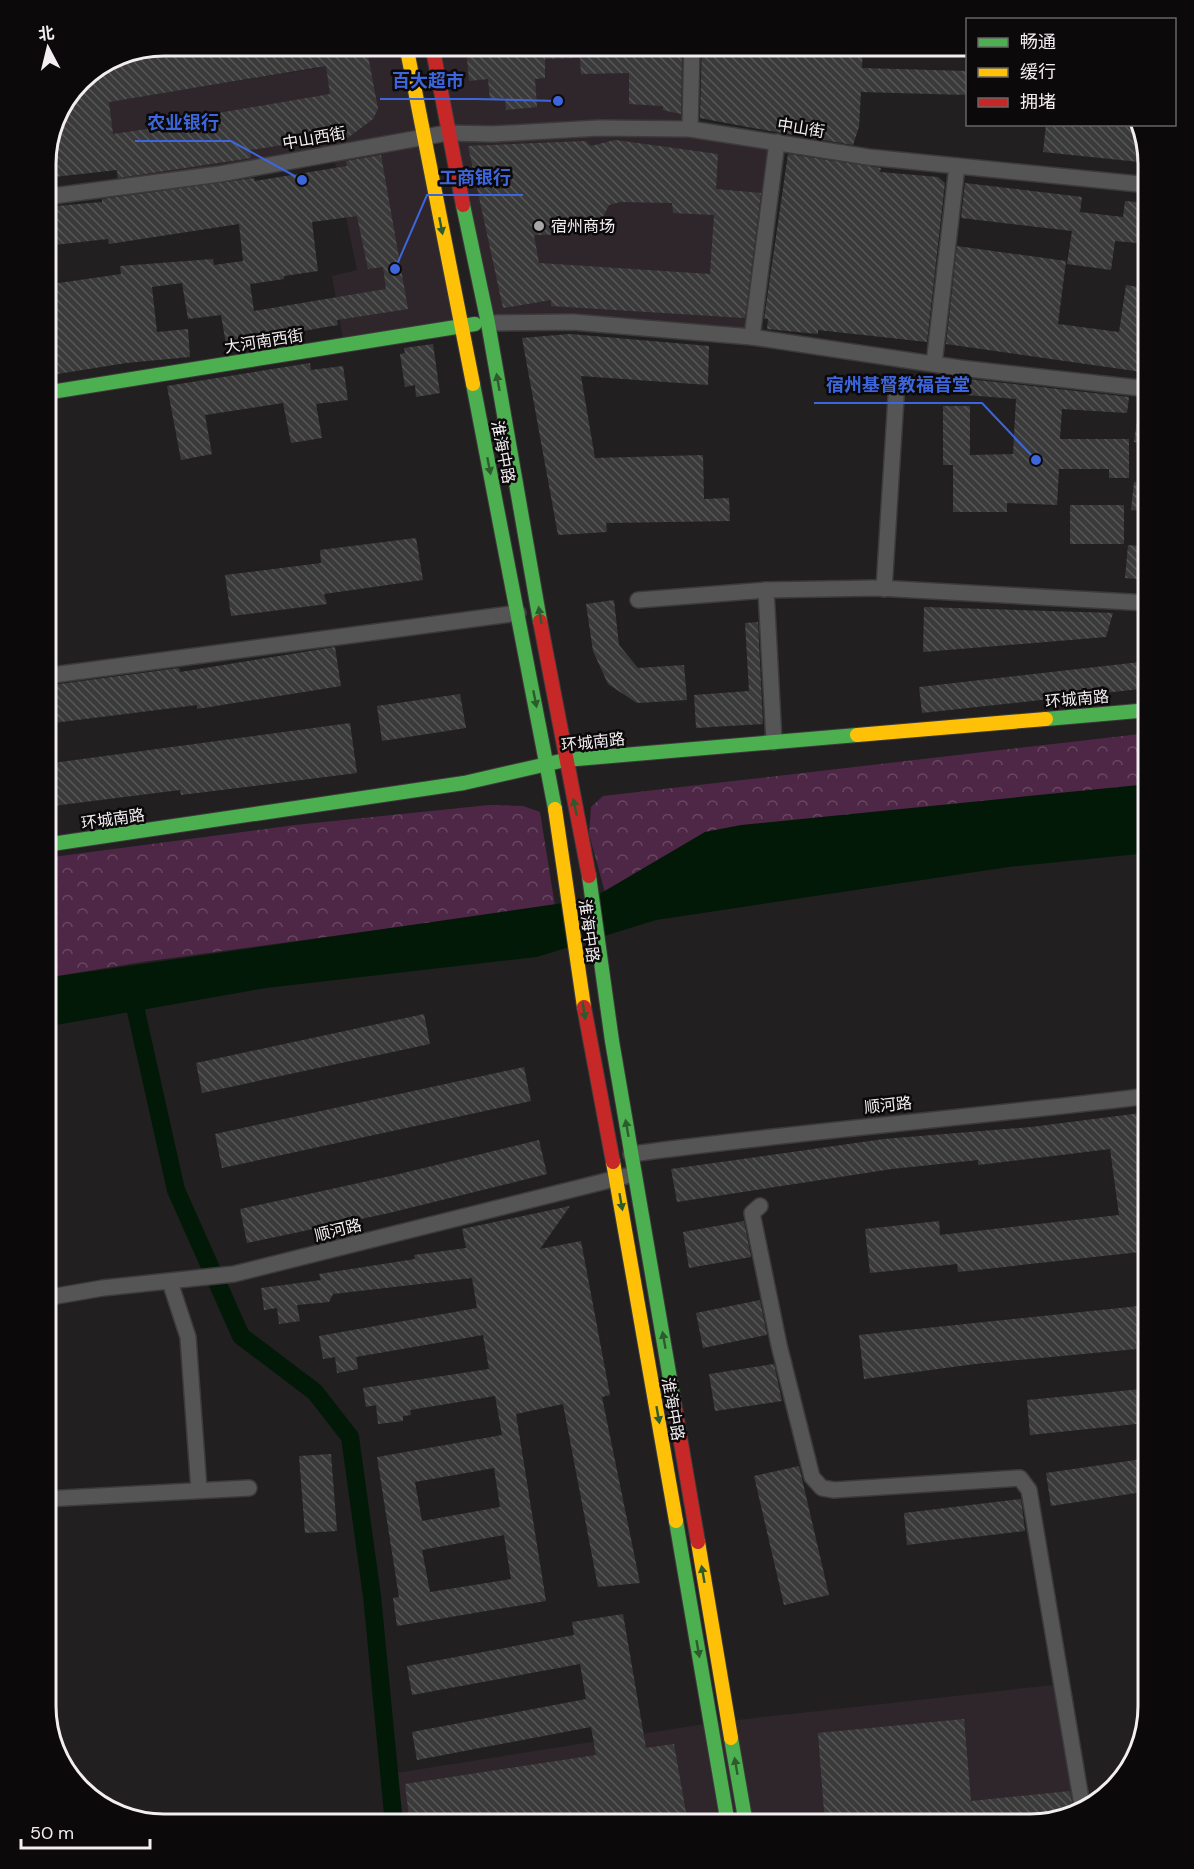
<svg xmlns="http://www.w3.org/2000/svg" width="1194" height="1869" font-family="'DM Sans','Noto Sans SC',sans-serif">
<defs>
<pattern id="park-crowns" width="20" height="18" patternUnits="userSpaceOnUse" patternTransform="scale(1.5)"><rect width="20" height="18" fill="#4e2746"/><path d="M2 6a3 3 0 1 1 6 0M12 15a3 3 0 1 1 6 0" fill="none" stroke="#684761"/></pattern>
<pattern id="building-back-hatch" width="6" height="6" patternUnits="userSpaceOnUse" patternTransform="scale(1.5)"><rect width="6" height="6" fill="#3b3a3b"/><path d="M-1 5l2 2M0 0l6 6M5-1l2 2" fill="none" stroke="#585758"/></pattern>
</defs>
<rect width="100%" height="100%" fill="#221f21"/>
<!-- built -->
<g fill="#2f262c">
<path d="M316 45H406L461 327 344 345 332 276 357 270 333 153 118 187 109 101 320 68Z"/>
<path d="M432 45H692L690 129 777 142 752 337 488 323Z"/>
<path d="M1062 1684 1083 1811 1030 1824H394L390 1774 711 1723Z"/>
</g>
<!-- park -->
<g fill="url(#park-crowns)">
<path d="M1149 733V792L606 896 589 834 591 807 603 796Z"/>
<path d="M489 805 523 806 540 812 555 906 142 962 45 978V858L295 825Z"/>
</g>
<!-- water -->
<path fill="#031908" d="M1149 784V853L1009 867 656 920 537 957 266 988 45 1027V978L591 899 705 832 741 825Z"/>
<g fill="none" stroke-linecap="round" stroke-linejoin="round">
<!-- canal -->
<path stroke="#031908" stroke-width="18" d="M136 1011 176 1190 241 1336 315 1392 350 1437 372 1596 394 1824"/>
</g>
<!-- building -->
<g fill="url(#building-back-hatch)" fill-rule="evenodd">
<path d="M234 45H366L378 109 373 119 342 142 340 136 250 150 251 158 118 178 117 170 45 178V156L57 112 80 80 98 67ZM326 66 330 94 195 117 196 122 113 134 109 102Z"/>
<path d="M466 45H682L681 114 663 110V106L629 104V73L581 74 580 58 545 59V78L535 79 537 107 506 110 505 98 490 100 488 79 469 81Z"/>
<path d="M702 45H863L862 68 968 71V95L861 92 859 127 853 145 753 128 700 118Z"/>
<path d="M1046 124 1140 127 1149 163 1043 152Z"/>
<path d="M615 140 718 154 716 189 761 193 745 318 551 306V300L503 308 468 146 585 141 591 146ZM620 202 672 203 673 213 714 215 710 274 539 263 534 235 594 234 609 205Z"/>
<path d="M788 154 881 168 880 172 938 177 945 183 927 342 818 330V334L767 329 768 319H764Z"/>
<path d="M381 155 408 309 337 320 338 325 226 344 221 315 188 319 182 283 152 287 157 332 188 329 190 357 126 363 45 376V285L121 274 120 266 213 259 214 265 243 261 239 224 109 244 108 239 45 246V207L102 202V199L254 178 255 181 347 166 346 161ZM357 216 368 269 383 267 386 289 254 311 250 284 284 279V276L318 271 312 222Z"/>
<path d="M965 183 1082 197 1080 212 1123 217 1125 201 1149 203V244L1115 241 1111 270 1067 264 1072 231 961 218Z"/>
<path d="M957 246 1066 261 1058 324 1119 332 1126 285 1149 289V373L946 344Z"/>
<path d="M570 334 709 346 708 385 581 376 595 458 703 455 704 499 729 498 730 521 606 523 607 532 558 535 522 338Z"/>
<path d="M433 344 440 393 416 397 415 385 405 387 400 354 405 353 404 348Z"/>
<path d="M310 363 311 370 343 366 348 400 316 404 322 438 291 443 283 403 205 415 212 454 181 460 167 386Z"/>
<path d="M968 379 1129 397 1127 413 1062 409 1060 439H1129V478H1109V469H1059L1057 505 1007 503V512H953V465H943V406H970V455L1013 454 1016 399 967 395Z"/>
<path d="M1140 398 1149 399V444L1134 442Z"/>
<path d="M1134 482 1149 484V512L1131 510Z"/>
<rect x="1070" y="505" width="54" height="39"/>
<path d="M416 538 423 580 324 594 327 604 231 616 225 575 321 563 320 550Z"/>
<path d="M1128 545 1149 547V580L1125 578Z"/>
<path d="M614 600 619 645 638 668 684 665 687 700 637 703 608 684 593 651 586 604Z"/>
<path d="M924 607 1113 613 1106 637 923 652Z"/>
<path d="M758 622 763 724 696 728 694 695 749 691 745 623Z"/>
<path d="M335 647 341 686 197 709V705L45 724V686L179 668 180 672Z"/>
<path d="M1149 661V688L922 713 919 687Z"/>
<path d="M460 694 466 728 382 741 377 706Z"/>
<path d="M350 723 357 773 181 795 180 790 45 807V764Z"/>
<path d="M424 1014 430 1044 202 1093 196 1063Z"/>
<path d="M524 1067 531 1101 222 1168 215 1134Z"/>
<path d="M1149 1112V1251L958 1272 957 1264 870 1273 865 1229 939 1221 940 1235 1119 1215 1110 1149 978 1165V1160L892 1169 677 1202 671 1169 884 1139 1031 1127Z"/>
<path d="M539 1140 547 1174 389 1213 247 1243 240 1209 395 1175Z"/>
<path d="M570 1206 540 1249 581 1241 610 1395 602 1397 640 1583 598 1587 563 1404 516 1414 546 1601 397 1626 393 1598 399 1597 377 1457 502 1435 495 1396 410 1410 411 1415 403 1416V1421L378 1424 376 1405 366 1407 363 1388 489 1369 483 1335 356 1357 358 1369 337 1373 335 1357 323 1359 319 1336 477 1308 472 1278 333 1294 329 1302 297 1305 300 1321 279 1324 277 1308 264 1310 261 1288 321 1280 319 1274 415 1259 414 1255 466 1248 462 1229ZM494 1468 500 1507 422 1521 415 1482ZM504 1535 511 1579 430 1592 422 1550Z"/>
<path d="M744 1221 751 1257 689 1268 683 1232Z"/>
<path d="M760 1300 767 1335 703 1348 696 1313Z"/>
<path d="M1149 1305V1338L1136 1339 1137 1349 975 1364 864 1379 859 1335Z"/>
<path d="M774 1364 782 1401 715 1411 709 1374Z"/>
<path d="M1142 1389 1146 1423 1030 1435 1027 1400Z"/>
<path d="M331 1454 337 1531 305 1533 299 1456Z"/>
<path d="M1149 1458V1491L1051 1506 1046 1473Z"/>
<path d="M799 1466 829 1595 784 1605 754 1476Z"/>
<path d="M1021 1499 1025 1531 907 1545 904 1513Z"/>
<path d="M623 1614 646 1748 674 1744 688 1824H410L405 1784 596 1755 591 1727 417 1760 412 1732 586 1699 580 1664 412 1695 407 1666 574 1635 572 1622Z"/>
<path d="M964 1719 971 1801 1070 1791 1074 1814 1030 1824H825L818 1733Z"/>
</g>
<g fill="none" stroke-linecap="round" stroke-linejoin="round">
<defs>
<g id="street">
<path d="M690 129 692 45"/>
<path d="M45 197 220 174 447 133 493 134 599 128 690 129 868 157 1149 185"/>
<path d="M488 323 573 322 752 337 960 368 1149 389"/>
<path d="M752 337 777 142"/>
<path d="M934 364 957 166"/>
<path d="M884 589 896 397"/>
<path d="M638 600 766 590"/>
<path d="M45 676 518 613"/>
<path d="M774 742 766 590 878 588 1149 603"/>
<path d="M631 1154C804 1131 976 1117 1149 1096"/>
<path d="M760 1206 752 1213 779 1345 812 1477 822 1488 834 1490 1020 1478 1029 1490 1083 1811"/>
<path d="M170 1282 188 1337 199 1490"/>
<path d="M45 1298 103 1288 234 1274 626 1176"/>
<path d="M45 1499 249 1488"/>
</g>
<g id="fast">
<path d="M463 205 488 323 540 621"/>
<path d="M473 384 555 809"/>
<path d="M45 393 475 324"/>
<path d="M1046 719 1149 710"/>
<path d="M45 845 464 783 565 760 857 735"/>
<path d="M589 876 612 1041 674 1402"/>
<path d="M676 1521 728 1824"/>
<path d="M731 1738 746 1824"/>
</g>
<g id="slow">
<path d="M406 45 473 384"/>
<path d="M857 735 1046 719"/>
<path d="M555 809 584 1007"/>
<path d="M613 1162 676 1521"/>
<path d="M698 1542 731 1738"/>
</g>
<g id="jam">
<path d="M432 45 463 205"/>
<path d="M540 621 589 876"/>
<path d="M584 1007 613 1162"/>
<path d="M674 1402 698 1542"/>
</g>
</defs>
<!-- street casing -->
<use href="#street" stroke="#3d3a3c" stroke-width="18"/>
<!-- fast casing -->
<use href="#fast" stroke="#3d3a3c" stroke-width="16"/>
<!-- slow casing -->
<use href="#slow" stroke="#3d3a3c" stroke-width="16"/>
<!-- jam casing -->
<use href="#jam" stroke="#3d3a3c" stroke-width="16"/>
<!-- street -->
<use href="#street" stroke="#565556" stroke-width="15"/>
<!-- fast -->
<use href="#fast" stroke="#4caf50" stroke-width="14"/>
<!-- slow -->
<use href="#slow" stroke="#ffc107" stroke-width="14"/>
<!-- jam -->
<use href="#jam" stroke="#c62828" stroke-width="14"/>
</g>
<!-- one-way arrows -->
<defs><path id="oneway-solid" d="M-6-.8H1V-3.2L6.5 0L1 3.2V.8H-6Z" transform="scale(1.5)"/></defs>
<g fill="#2c5c2d">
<use href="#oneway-solid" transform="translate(441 226) rotate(79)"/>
<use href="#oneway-solid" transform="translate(498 382) rotate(-100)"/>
<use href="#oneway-solid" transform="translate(489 466) rotate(79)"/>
<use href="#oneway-solid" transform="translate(540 615) rotate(-100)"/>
<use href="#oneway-solid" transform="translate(535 699) rotate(79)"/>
<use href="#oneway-solid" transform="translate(575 807) rotate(-102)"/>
<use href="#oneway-solid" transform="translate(584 1011) rotate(81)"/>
<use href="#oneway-solid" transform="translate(627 1128) rotate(-100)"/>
<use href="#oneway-solid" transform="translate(621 1202) rotate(80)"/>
<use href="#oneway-solid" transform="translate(664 1340) rotate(-100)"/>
<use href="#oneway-solid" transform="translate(658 1415) rotate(80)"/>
<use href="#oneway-solid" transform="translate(703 1574) rotate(-100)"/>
<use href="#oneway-solid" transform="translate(698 1649) rotate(80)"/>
<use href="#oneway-solid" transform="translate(736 1766) rotate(-100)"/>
</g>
<!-- markers -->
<circle fill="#a9a6a8" stroke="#0b090a" stroke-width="2" cx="539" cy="226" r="6"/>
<g text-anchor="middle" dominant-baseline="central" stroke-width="5" stroke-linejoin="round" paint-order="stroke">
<!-- street labels -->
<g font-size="16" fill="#f2eef1" stroke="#0b090a">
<text transform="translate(801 128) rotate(9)">中山街</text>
<text transform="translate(314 138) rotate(-10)">中山西街</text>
<text transform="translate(264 341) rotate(-9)">大河南西街</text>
<text transform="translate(503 452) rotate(79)">淮海中路</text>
<text transform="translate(1077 699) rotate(-5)">环城南路</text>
<text transform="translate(593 742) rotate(-6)">环城南路</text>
<text transform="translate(113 819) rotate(-8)">环城南路</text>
<text transform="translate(589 931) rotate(82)">淮海中路</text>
<text transform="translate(888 1105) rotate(-6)">顺河路</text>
<text transform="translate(338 1230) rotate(-14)">顺河路</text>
<text transform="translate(673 1409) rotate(80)">淮海中路</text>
</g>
<!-- poi labels -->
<g font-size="16" fill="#f2eef1" stroke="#0b090a" text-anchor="start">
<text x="551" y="226">宿州商场</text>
</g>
</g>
<!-- crop -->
<path d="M0 0H1194V1869H0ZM164 56H1030A108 108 0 0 1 1138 164V1706A108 108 0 0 1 1030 1814H164A108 108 0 0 1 56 1706V164A108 108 0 0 1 164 56Z" fill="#0b090a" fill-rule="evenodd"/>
<path fill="none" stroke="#f2eef1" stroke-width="3" d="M164 56H1030A108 108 0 0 1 1138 164V1706A108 108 0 0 1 1030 1814H164A108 108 0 0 1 56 1706V164A108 108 0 0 1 164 56Z"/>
<!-- callouts -->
<path fill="none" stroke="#3d66dc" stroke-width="2" d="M558 101L476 99H380M302 180L231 141H135M395 269L427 195H523M1036 460L982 403H814"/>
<g fill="#3d66dc" stroke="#0b090a" stroke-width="2">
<circle cx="558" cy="101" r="6"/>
<circle cx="302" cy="180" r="6"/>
<circle cx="395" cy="269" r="6"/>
<circle cx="1036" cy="460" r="6"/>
</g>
<g font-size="18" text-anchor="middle" font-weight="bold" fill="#3d66dc" stroke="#0b090a" stroke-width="5" stroke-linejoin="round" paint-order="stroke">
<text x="428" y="87">百大超市</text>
<text x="183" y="129">农业银行</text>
<text x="475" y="184">工商银行</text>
<text x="898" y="391">宿州基督教福音堂</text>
</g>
<!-- legend -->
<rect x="966" y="18" width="210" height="108" fill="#0b090a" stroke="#676566" stroke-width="1.5"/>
<rect x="978" y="38" width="30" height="9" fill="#4caf50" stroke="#676566" stroke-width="1.5"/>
<text x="1020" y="48" font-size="18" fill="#f2eef1">畅通</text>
<rect x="978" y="68" width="30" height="9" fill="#ffc107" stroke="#676566" stroke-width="1.5"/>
<text x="1020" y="78" font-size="18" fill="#f2eef1">缓行</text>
<rect x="978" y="98" width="30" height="9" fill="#c62828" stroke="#676566" stroke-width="1.5"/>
<text x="1020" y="108" font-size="18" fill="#f2eef1">拥堵</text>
<!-- north arrow -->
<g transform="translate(48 48) rotate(353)" stroke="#0b090a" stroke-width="4.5" paint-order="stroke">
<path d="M0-4.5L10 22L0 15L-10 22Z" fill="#f2eef1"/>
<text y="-9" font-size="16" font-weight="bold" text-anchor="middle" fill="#f2eef1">北</text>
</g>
<!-- scale -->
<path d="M21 1839v9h129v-9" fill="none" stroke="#f2eef1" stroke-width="3"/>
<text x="30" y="1839" font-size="18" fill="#f2eef1" stroke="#0b090a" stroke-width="4.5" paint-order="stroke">50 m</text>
</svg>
